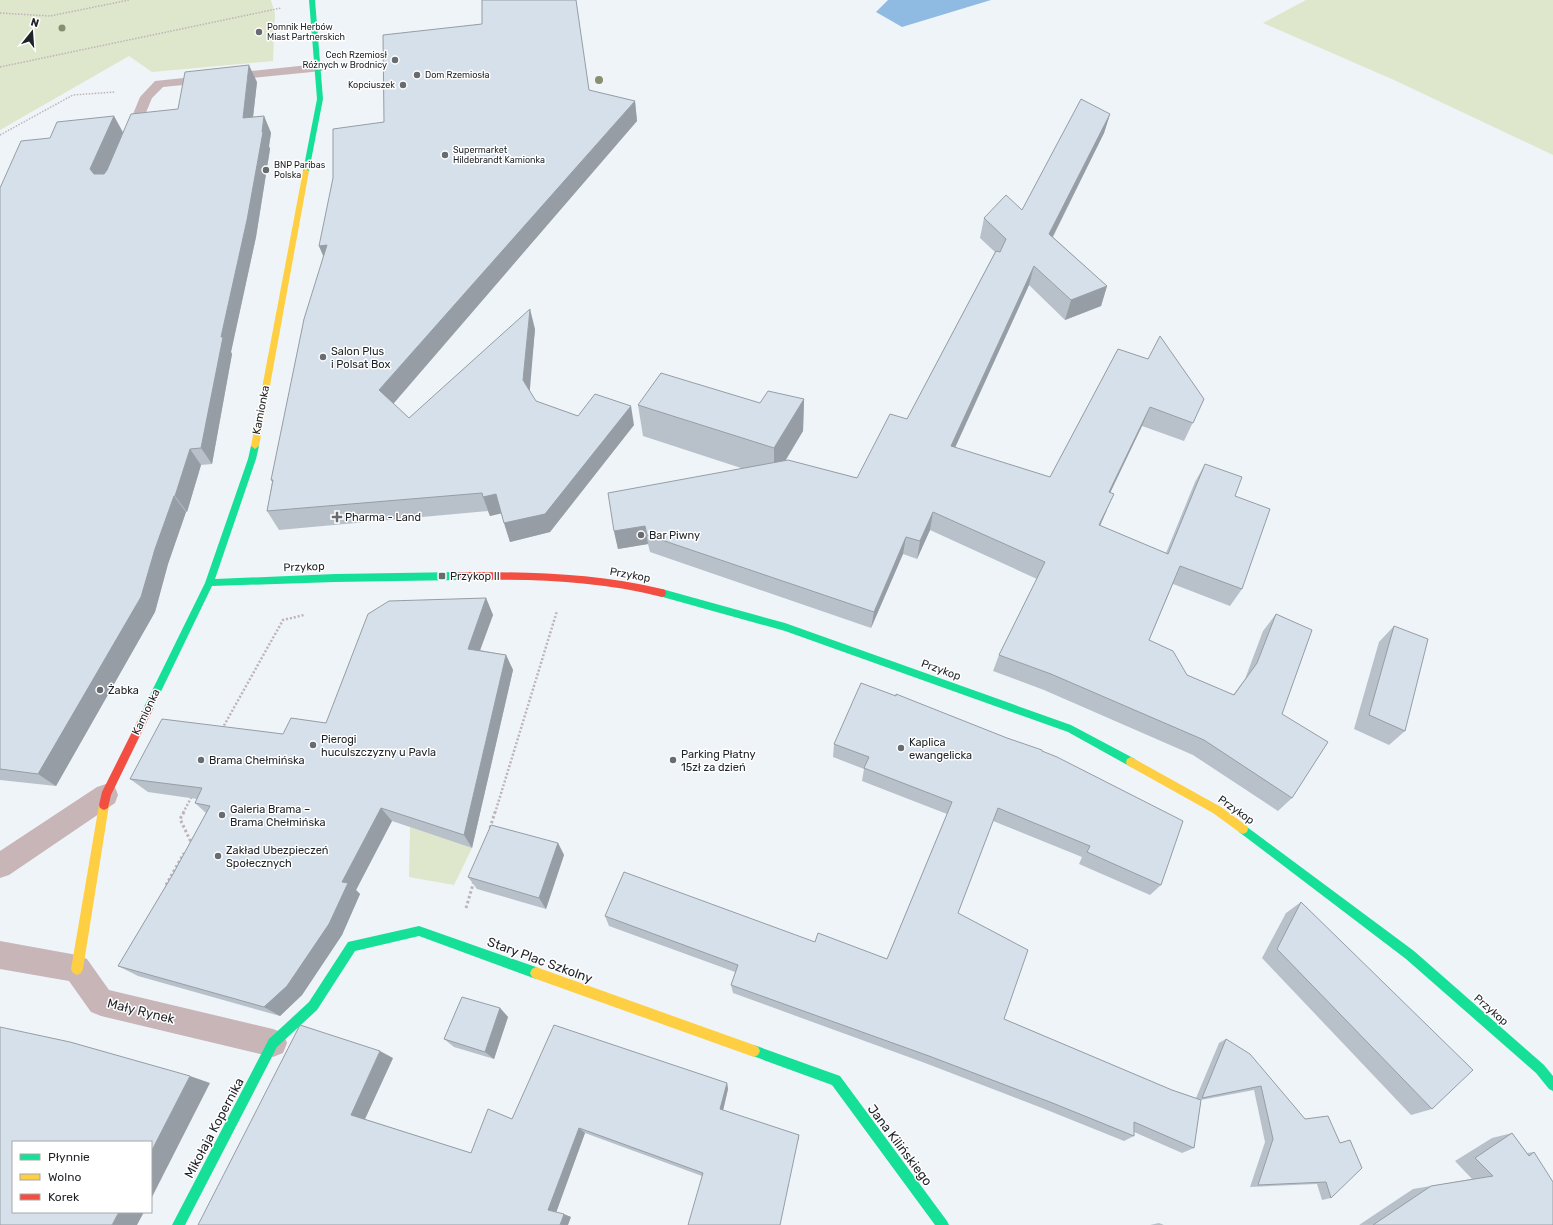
<svg xmlns="http://www.w3.org/2000/svg" width="1553" height="1225" font-family="Rubik,sans-serif">
<rect width="100%" height="100%" fill="#eff4f9"/>
<!-- green -->
<g fill="#dee6cb">
<path d="M0 0H271L275 14 273 61 152 72 129 56 0 130Z"/>
<path d="M1306 0H1553V155L1394 80 1263 23Z"/>
<path d="M410 827 472 848 454 885 409 877Z"/>
</g>
<!-- water -->
<path fill="#8fbbe2" d="M888 0H991L902 27 876 12Z"/>
<g fill="none" stroke-linecap="round" stroke-linejoin="round">
<!-- path-far2 -->
<g stroke="#beb4b8" stroke-width="1.5" stroke-dasharray="1.5 1.5" stroke-linecap="butt">
<path d="M0 13 50 16 129 0"/>
<path d="M0 67 281 8"/>
<path d="M0 135 73 95 115 92"/>
</g>
<!-- path-far1 -->
<g stroke="#beb4b8" stroke-width="2.5" stroke-dasharray="2 2" stroke-linecap="butt">
<path d="M222 729 283 620 304 615"/>
<path d="M183 813 191 798"/>
<path d="M495 813 557 611"/>
</g>
<!-- path -->
<g stroke="#beb4b8" stroke-width="3" stroke-dasharray="2.5 2.5" stroke-linecap="butt">
<path d="M184 812 180 819 191 842"/>
<path d="M490 828 495 812"/>
<path d="M166 885 184 853"/>
<path d="M466 908 474 881"/>
</g>
<!-- lane -->
<path fill="#c7b5b8" fill-rule="evenodd" d="M318 64 322 65 324 68 322 71 163 87 152 98 135 139H125L124 136 140 97 155 81Z"/>
<!-- street -->
<g fill="#c7b5b8" fill-rule="evenodd">
<path d="M106 784 115 787 118 795 115 803 9 875 0 878V851L97 787Z"/>
<path d="M0 941 77 955 87 959 109 990 273 1029 283 1033 287 1043 283 1053 273 1057 101 1016 91 1012 69 981 0 969Z"/>
</g>
<!-- fast -->
<g fill="#16e098" fill-rule="evenodd">
<path d="M309 0H315L323 99 309 171 306 173 303 171 317 99Z"/>
<path d="M255 443 259 446 256 459 215 579 335 574 460 572 463 573 464 576 463 579 460 580 335 582 212 586 152 710 149 711 146 710 144 707 205 583 248 459 251 446Z"/>
<path d="M662 589 785 623 1071 725 1135 759 1136 762 1135 765 1131 767 1068 732 785 631 659 596 658 593 659 590Z"/>
<path d="M1243 824 1414 951 1544 1065 1553 1076V1091L1549 1089 1536 1073 1406 959 1239 832 1238 829 1239 826Z"/>
<path d="M419 926 536 967 540 969 542 973 540 977 536 979 419 936 355 951 317 1010 277 1047 185 1225H172L269 1039 309 1002 348 942Z"/>
<path d="M754 1045 840 1076 947 1221 949 1225H935L832 1085 750 1055 748 1051 750 1047Z"/>
</g>
<!-- slow -->
<g fill="#ffcf43" fill-rule="evenodd">
<path d="M306 169 309 171 259 446 255 449 251 446 303 171Z"/>
<path d="M1131 757 1221 807 1247 826 1248 829 1247 832 1243 834 1239 832 1213 813 1127 765 1126 762 1127 759Z"/>
<path d="M104 800 108 802 109 805 83 969 81 973 77 975 73 973 71 969 99 805 100 802Z"/>
<path d="M536 967 754 1045 758 1047 760 1051 758 1055 754 1057 536 979 532 977 530 973 532 969Z"/>
</g>
<!-- jam -->
<g fill="#f24e42" fill-rule="evenodd">
<path d="M460 572C528 572 595 573 662 589L665 590 666 593 665 596 662 597C595 580 528 579 460 580L457 579 456 576 457 573Z"/>
<path d="M149 703 152 704 154 707 111 795 108 808 104 810 100 808 99 805 102 792 146 704Z"/>
</g>
</g>
<!-- trees -->
<g fill="#888e70">
<circle cx="62" cy="28" r="3.5"/>
<circle cx="599" cy="80" r="4"/>
</g>
<!-- wall -->
<g fill="#b8c1ca">
<path d="M257 82 253 117 264 116 271 133 269 146 270 149 256 237 231 352 232 354 212 464 201 465 187 512H186L168 564 155 612 56 786 0 780V188L50 138 114 116 123 132 178 109Z"/>
<path d="M589 90 635 101 637 121 393 403 409 418 535 329 529 390 536 401 578 416 634 425 550 532 510 542 501 513 490 516 488 511 279 530 267 511 272 482 271 480 323 256 319 246 384 122Z"/>
<path d="M1110 114 1104 133 1053 237 1107 286 1101 306 1065 320 1029 285 955 448 1050 477 1118 349 1204 399 1184 441 1142 426 1110 492 1106 512 1100 526 1166 553 1195 482 1205 464 1235 496 1242 589 1230 606 1173 584 1149 640 1187 675 1233 695 1245 679 1263 631 1276 614 1282 714 1292 798 1278 811 1193 755 1044 690 993 671 999 655 1037 579 930 530 917 559 903 554 871 628 650 552 648 544 618 549 614 531 741 468 643 436 638 405 760 403 804 399 803 431 786 460 857 478 907 419 995 252 980 238 984 218 1022 210Z"/>
<path d="M486 598 493 615 480 650 506 655 513 670 472 848 392 821 356 890 360 894 342 935 302 995 280 1016 138 976 118 966 173 874 206 813 195 803 197 799 148 792 130 779 283 734 326 723Z"/>
<path d="M1394 626 1405 731 1389 745 1354 729 1379 642Z"/>
<path d="M834 744 1042 751 1161 885 1150 895 1079 864 1082 857 993 821 958 913 1004 1019 1172 1090 1196 1098 1219 1043 1226 1039 1305 1119 1340 1143 1350 1140 1331 1198 1322 1200 1317 1184 1250 1187 1265 1142 1254 1090 1201 1100 1194 1148 1182 1153 1134 1132V1136L1124 1141 1042 1108 925 1063 733 993 731 985 735 972 609 926 605 916 815 942 887 959 947 814 862 781 864 769 833 757Z"/>
<path d="M558 843 564 855 546 909 477 889 468 877Z"/>
<path d="M1301 902 1432 1109 1411 1115 1262 958 1286 913Z"/>
<path d="M500 1008 508 1017 494 1059 454 1047 444 1039Z"/>
<path d="M393 1058 365 1119 471 1153 512 1119 727 1083 728 1089 723 1110 799 1135V1140L702 1176 585 1133 556 1212 571 1217 198 1225Z"/>
<path d="M1512 1133 1527 1153 1534 1152 1553 1225H1359L1413 1189 1472 1179 1455 1161 1492 1138Z"/>
<path d="M1159 1223 1164 1225H1150Z"/>
</g>
<!-- shaded-wall -->
<g fill="#969da4">
<path d="M249 65 257 82 251 135 243 118Z"/>
<path d="M635 101 637 121 388 410 379 390Z"/>
<path d="M1110 114 1104 133 1044 254 1049 234Z"/>
<path d="M114 116 123 133 101 186 90 169Z"/>
<path d="M264 116 271 133 269 146 270 149 256 237 231 352 232 354 212 464 201 448 221 337 262 132Z"/>
<path d="M327 245 328 266 319 246Z"/>
<path d="M1034 266 1029 285 947 465 951 446Z"/>
<path d="M1107 286 1101 306 1065 320 1071 300Z"/>
<path d="M530 309 535 329 529 400 523 380Z"/>
<path d="M804 399 803 431 774 479V448Z"/>
<path d="M631 406 634 425 550 532 510 542 504 523Z"/>
<path d="M1150 407 1142 426 1102 510 1109 492Z"/>
<path d="M190 449 201 465 187 512 175 496Z"/>
<path d="M496 494 503 513 490 516 483 497Z"/>
<path d="M1114 494 1106 512 1092 543 1099 525Z"/>
<path d="M174 496 186 512 168 564 155 612 56 786 38 774 155 549Z"/>
<path d="M933 512 930 530 917 559 920 541Z"/>
<path d="M645 526 648 544 618 549 614 531Z"/>
<path d="M906 537 903 554 871 628 874 612Z"/>
<path d="M486 598 493 615 475 664 468 649Z"/>
<path d="M506 655 513 670 472 848 464 835Z"/>
<path d="M381 808 392 821 356 890 360 894 342 935 302 995 280 1016 264 1007 342 882Z"/>
<path d="M558 843 564 855 546 909 539 898Z"/>
<path d="M500 1008 508 1017 494 1059 485 1052Z"/>
<path d="M380 1051 393 1058 364 1121 351 1115Z"/>
<path d="M190 1076 210 1083 151 1199V1152Z"/>
<path d="M727 1083 728 1089 722 1115 720 1109Z"/>
<path d="M579 1128 585 1133 556 1213 548 1210Z"/>
<path d="M119 1212H144L137 1225H112Z"/>
<path d="M564 1214 571 1217 568 1225H560Z"/>
</g>
<!-- building -->
<g fill="#d6e0eb" stroke="#969da4">
<path d="M482 0H576L589 90 635 101 379 390 409 418 530 309 523 380 536 401 578 416 595 394 631 406 545 514 504 523 496 494 483 497 482 493 267 511 273 480H271L304 319 327 245 319 246 333 178V129L384 122 383 35 482 24Z"/>
<path d="M249 65 243 118 264 116 262 132H263L247 220 221 337H223L201 448 190 449 175 496H174L155 549 141 597 38 774 0 769V188L21 141 50 138 57 122 114 116 90 169 94 174H104L107 170 131 114 178 109 185 72Z"/>
<path d="M1081 99 1110 114 1049 234 1107 286 1071 300 1034 266 951 446 1050 477 1118 349 1148 359 1160 336 1204 399 1193 423 1150 407 1109 492 1114 494 1099 525 1168 554 1205 464 1242 477 1235 496 1270 509 1242 589 1180 566 1149 640 1173 651 1187 675 1234 695 1257 663 1276 614 1312 630 1282 714 1328 742 1292 798 1204 740 1051 674 999 655 1045 562 933 512 920 541 906 537 874 612 647 535 645 526 614 531 608 493 788 460 857 478 890 414 907 419 996 251 1000 252 1006 239 984 218 1006 195 1022 210Z"/>
<path d="M661 373 760 403 768 391 804 399 774 448 638 405Z"/>
<path d="M486 598 468 649 506 655 464 835 381 808 342 882 348 883 329 924 287 986 264 1007 118 966 173 874 210 806 195 803 202 788 130 779 162 719 283 734 291 718 326 723 368 614 389 601Z"/>
<path d="M1394 626 1428 639 1405 731 1369 715Z"/>
<path d="M861 683 896 696V694L1007 738 1042 750V751L1057 757 1183 821 1161 885 1087 852 1090 846 998 808 958 913 1028 950 1004 1019 1172 1090 1201 1100 1194 1148 1134 1122V1136L1050 1102 929 1056 731 985 738 965 605 916 624 872 815 942 818 933 887 959 952 802 864 768 869 757 834 744Z"/>
<path d="M491 825 558 843 539 898 468 877Z"/>
<path d="M1301 902 1473 1070 1432 1109 1277 949Z"/>
<path d="M462 997 500 1008 485 1052 444 1039Z"/>
<path d="M300 1025 380 1051 351 1115 471 1153 488 1109 512 1119 554 1025 727 1083 720 1109 799 1135 780 1225H688L703 1173 579 1128 548 1210 564 1214 560 1225H198Z"/>
<path d="M0 1027 70 1042 190 1076 151 1152V1142H13V1212H119L112 1225H0Z"/>
<path d="M1226 1039 1250 1054 1305 1119 1328 1116 1340 1143 1350 1140 1362 1168 1331 1198 1326 1182 1258 1185 1273 1139 1261 1086 1202 1098Z"/>
<path d="M1512 1133 1529 1156 1534 1152 1553 1182V1225H1373L1431 1186 1493 1176 1475 1158Z"/>
</g>
<!-- markers -->
<g fill="#686c70" stroke="#fff" stroke-width="1.5">
<circle cx="259" cy="32" r="4"/>
<circle cx="395" cy="60" r="4"/>
<circle cx="417" cy="75" r="4"/>
<circle cx="403" cy="85" r="4"/>
<circle cx="445" cy="155" r="4"/>
<circle cx="266" cy="170" r="4"/>
<circle cx="323" cy="357" r="4"/>
<path d="M335 511h4v4h4v4h-4v4h-4v-4h-4v-4h4z"/>
<circle cx="641" cy="535" r="4"/>
<rect x="438" y="572" width="8" height="8" rx="2"/>
<circle cx="100" cy="690" r="4"/>
<circle cx="313" cy="745" r="4"/>
<circle cx="901" cy="748" r="4"/>
<circle cx="201" cy="760" r="4"/>
<circle cx="673" cy="760" r="4"/>
<circle cx="222" cy="815" r="4"/>
<circle cx="218" cy="856" r="4"/>
</g>
<g text-anchor="middle" dominant-baseline="central" stroke-width="3" stroke-linejoin="round" paint-order="stroke">
<!-- far-poi labels -->
<g font-size="9" fill="#1f2226" stroke="#fff" text-anchor="start">
<text x="267" y="27">Pomnik Herbów<tspan x="267" dy="10">Miast Partnerskich</tspan></text>
<text x="387" y="55" text-anchor="end">Cech Rzemiosł<tspan x="387" dy="10">Różnych w Brodnicy</tspan></text>
<text x="425" y="75">Dom Rzemiosła</text>
<text x="395" y="85" text-anchor="end">Kopciuszek</text>
<text x="453" y="150">Supermarket<tspan x="453" dy="10">Hildebrandt Kamionka</tspan></text>
<text x="274" y="165">BNP Paribas<tspan x="274" dy="10">Polska</tspan></text>
</g>
<!-- poi labels -->
<g font-size="11" fill="#1f2226" stroke="#fff" text-anchor="start">
<text x="331" y="351">Salon Plus<tspan x="331" dy="13">i Polsat Box</tspan></text>
<text x="345" y="517">Pharma - Land</text>
<text x="649" y="535">Bar Piwny</text>
<text x="450" y="576">Przykop II</text>
<text x="108" y="690">Żabka</text>
<text x="321" y="739">Pierogi<tspan x="321" dy="13">huculszczyzny u Pavla</tspan></text>
<text x="909" y="742">Kaplica<tspan x="909" dy="13">ewangelicka</tspan></text>
<text x="681" y="754">Parking Płatny<tspan x="681" dy="13">15zł za dzień</tspan></text>
<text x="209" y="760">Brama Chełmińska</text>
<text x="230" y="809">Galeria Brama –<tspan x="230" dy="13">Brama Chełmińska</tspan></text>
<text x="226" y="850">Zakład Ubezpieczeń<tspan x="226" dy="13">Społecznych</tspan></text>
</g>
<!-- street labels -->
<g font-size="11" fill="#1f2226" stroke="#fff">
<text transform="translate(261 410) rotate(-79)">Kamionka</text>
<text transform="translate(304 567) rotate(-2)">Przykop</text>
<text transform="translate(630 575) rotate(10)">Przykop</text>
<text transform="translate(941 670) rotate(20)">Przykop</text>
<text transform="translate(146 712) rotate(-64)">Kamionka</text>
<text transform="translate(1236 810) rotate(35)">Przykop</text>
<text transform="translate(1491 1010) rotate(41)">Przykop</text>
</g>
<!-- near-street labels -->
<g font-size="13" fill="#1f2226" stroke="#fff">
<text transform="translate(540 960) rotate(20)">Stary Plac Szkolny</text>
<text transform="translate(141 1011) rotate(14)">Mały Rynek</text>
<text transform="translate(214 1128) rotate(-62)">Mikołaja Kopernika</text>
<text transform="translate(900 1145) rotate(53)">Jana Kilińskiego</text>
</g>
</g>
<!-- legend -->
<rect x="12" y="1141" width="140" height="72" fill="#ffffff" stroke="#a5a7a8"/>
<rect x="20" y="1154" width="20" height="6" fill="#16e098" stroke="#a5a7a8"/>
<text x="48" y="1161" font-size="12" fill="#1f2226">Płynnie</text>
<rect x="20" y="1174" width="20" height="6" fill="#ffcf43" stroke="#a5a7a8"/>
<text x="48" y="1181" font-size="12" fill="#1f2226">Wolno</text>
<rect x="20" y="1194" width="20" height="6" fill="#f24e42" stroke="#a5a7a8"/>
<text x="48" y="1201" font-size="12" fill="#1f2226">Korek</text>
<!-- north arrow -->
<g transform="translate(32 32) rotate(17)" stroke="#ffffff" stroke-width="3" paint-order="stroke">
<path d="M0-3L7 15L0 10L-7 15Z" fill="#1f2226"/>
<text y="-6" font-size="11" font-weight="bold" text-anchor="middle" fill="#1f2226">N</text>
</g>
</svg>
